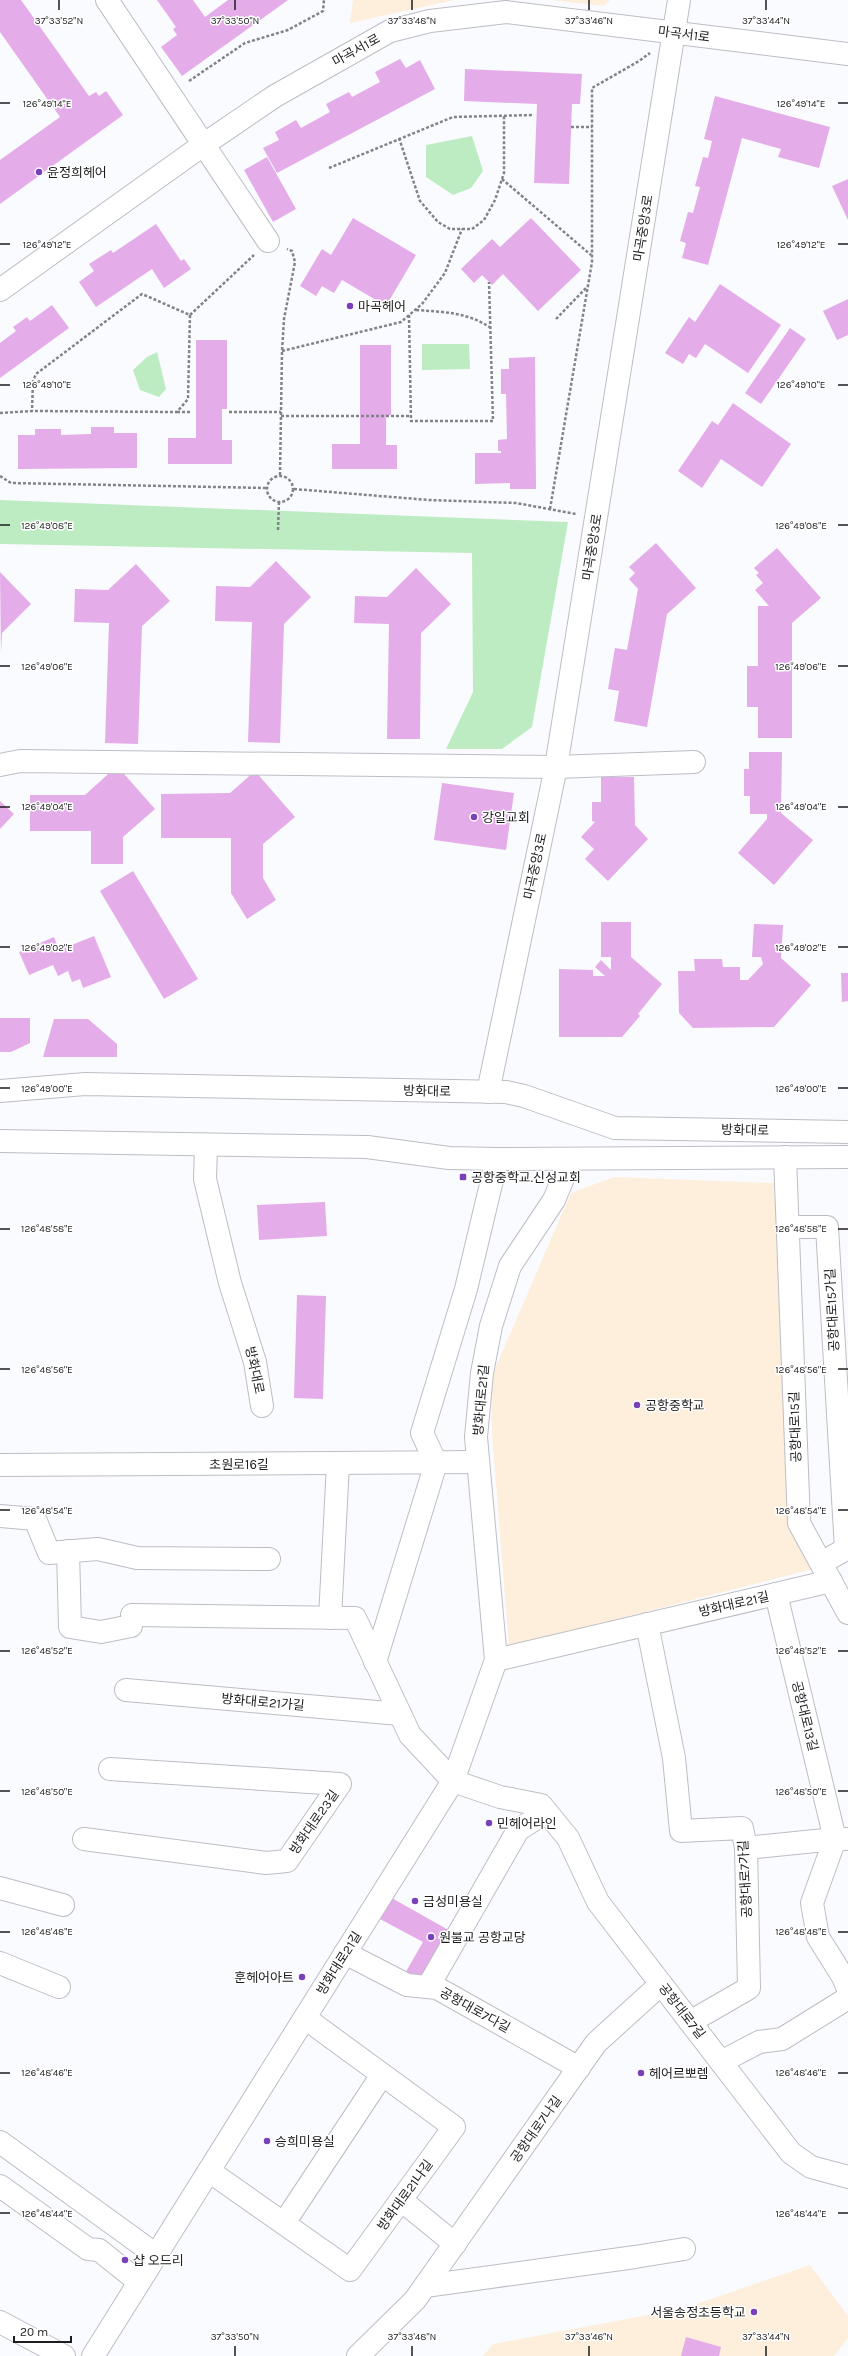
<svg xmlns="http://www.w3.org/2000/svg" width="848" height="2356" font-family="Karla,'Noto Sans KR',sans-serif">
<rect width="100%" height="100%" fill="#fafbff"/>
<!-- education -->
<g fill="#fdefdb">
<path d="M353 0H454L350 23Z"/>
<path d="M551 0H610L604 6Z"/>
<path d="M614 1177 774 1183 788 1521 817 1568 509 1647 492 1433 491 1378 571 1193Z"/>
<path d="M810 2265 848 2316V2338L834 2356H483L493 2344 685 2308Z"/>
</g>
<!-- green -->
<g fill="#bdecc2">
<path d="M472 136 483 171 471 188 453 195 426 177V145Z"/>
<path d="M422 344H469L470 369 422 370Z"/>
<path d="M157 352 166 389 159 397 140 390 133 370 147 357Z"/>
<path d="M0 500 568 522 532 727 502 749H446L473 692 472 553 0 544Z"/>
</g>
<!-- building -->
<g fill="#e5acea">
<path d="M0 0H21L89 96 96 92 99 96 106 91 123 115 0 204V160L60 117 0 32Z"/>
<path d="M157 0H193L205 17 228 0H288L182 76 161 47 177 35 173 29 176 27Z"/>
<path d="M400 59 406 68 420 60 435 89 277 173 263 148 279 140 275 132 296 120 301 128 330 112 326 104 349 92 352 97 380 82 375 72Z"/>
<path d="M465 69 582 74 580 104H572L569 184 534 183 537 104 464 101Z"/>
<path d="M715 96 830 127 819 168 778 157 781 149 742 138 708 265 682 258 686 243 680 241 688 212 693 213 700 187 695 186 703 157 708 158 712 141 704 139Z"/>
<path d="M267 157 296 209 273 222 244 170Z"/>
<path d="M848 179V220L832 186Z"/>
<path d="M353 218 416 255 386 306 342 280 334 293 322 286 316 296 300 286 322 249 331 255Z"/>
<path d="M531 218 581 270 538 311 503 274 492 285 482 275 474 283 461 269 492 239 500 247Z"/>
<path d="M156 224 181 261 184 259 191 269 164 288 152 269 96 307 79 282 94 271 89 264 111 250 113 253Z"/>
<path d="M720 284 781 325 748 373 705 344 696 358 689 354 683 364 665 353 689 317 695 322Z"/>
<path d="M848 299V335L837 340 823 311Z"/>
<path d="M52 305 69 328 0 378V343L16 331 13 327 27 317 30 321Z"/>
<path d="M790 328 806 339 761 404 745 393Z"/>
<path d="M196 340H227V409H222V440H232V464H168V438H196Z"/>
<path d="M360 345H391V415H386V445H397V469H332V444H360Z"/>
<path d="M535 357 536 489H510V483L475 484V453H501V451H498V440L507 439 506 394H501V369H509V358Z"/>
<path d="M733 403 791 444 762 487 721 459 702 488 678 471 712 421 718 425Z"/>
<path d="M91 427H114V433H137V468L18 469V435H35V429H61V435L91 434Z"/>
<path d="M656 543 696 588 667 614 647 727 614 721 619 691 608 689 615 648 627 650 638 589 629 579 635 573 629 567Z"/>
<path d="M777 548 821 598 792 623V738H758V707H747V666H758V606H769L755 590 763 583 756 575 759 573 754 568Z"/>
<path d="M276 561 311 597 284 624 280 743 248 742 252 622 215 621 216 586 250 587Z"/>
<path d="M136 564 170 601 142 626 138 744 105 743 109 623 74 622 75 589 108 590Z"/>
<path d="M416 568 451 604 421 633 420 739H387L389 624 354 623 355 596 387 597Z"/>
<path d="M0 572 31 604 2 633 1 654Z"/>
<path d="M749 752H782L781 813 813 840 774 885 738 853 767 819V814H750V796H744V769H749Z"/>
<path d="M117 766 155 809 123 837V864H91V831H30V795H85Z"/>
<path d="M255 771 295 817 263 844V878L276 900 247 919 231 893V838H161V794L230 793Z"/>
<path d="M601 777H634L635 825 648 839 608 881 585 859 594 849 581 837 595 822 592 821V802H601Z"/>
<path d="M442 783 514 793 506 850 434 840Z"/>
<path d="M0 801 14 814 0 829Z"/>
<path d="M133 871 198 979 164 999 100 891Z"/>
<path d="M601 922H631V957L662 984 638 1014 640 1016 622 1037H559V969L593 970V976H605L595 967 601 960 611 970V957H601Z"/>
<path d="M754 924 783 925 781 958 811 985 774 1027 693 1028 679 1013 678 971H695L694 959H722L723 967H740V980H748L763 964 761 957H752Z"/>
<path d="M94 936 111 977 83 988 80 979 72 982 68 971 58 976 53 965 29 975 19 952 54 937 59 950Z"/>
<path d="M841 973H848V1001L842 1002Z"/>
<path d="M0 1018H30V1043L11 1052H0Z"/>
<path d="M54 1019H88L117 1044V1057H43Z"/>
<path d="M325 1202 327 1236 259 1240 257 1205Z"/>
<path d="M297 1295 326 1296 323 1399 294 1398Z"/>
<path d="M390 1897 452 1932 421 1981 404 1975 423 1942 378 1918Z"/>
<path d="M686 2337 721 2347 719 2356H681Z"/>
</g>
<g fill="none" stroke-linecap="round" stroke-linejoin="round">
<defs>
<g id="minor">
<path d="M107 0 268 241"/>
<path d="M0 290 203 145 275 96 390 31 430 21 506 12 848 54"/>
<path d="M0 765 20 761 556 767 694 762"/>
<path d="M488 1092 556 767 679 0"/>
<path d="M206 1146 205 1179 230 1283 255 1362 262 1406"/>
<path d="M785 1157 799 1523 848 1613"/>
<path d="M788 1227H827L846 1549 821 1563"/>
<path d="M0 1465 478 1462"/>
<path d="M0 1516 35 1519 49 1553 98 1549 137 1558 269 1559"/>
<path d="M68 1551 70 1627 101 1632 131 1626"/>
<path d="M776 1594 835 1839H848"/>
<path d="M132 1615 355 1618 410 1735 453 1781 500 1797 541 1805 568 1838 598 1902 791 2153 811 2167 848 2177"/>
<path d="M330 1618 338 1464"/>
<path d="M647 1624 674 1758 681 1831 742 1828 746 1848 749 1988 690 2022"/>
<path d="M496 1660 831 1581"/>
<path d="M375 1662 436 1463 422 1433 466 1289 497 1159"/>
<path d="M126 1690 400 1714"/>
<path d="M84 1839 266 1863 287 1861 340 1784 110 1769"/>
<path d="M746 1848 835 1839 812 1903 818 1937 843 1977 848 1989"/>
<path d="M0 1888 63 1905"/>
<path d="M345 1953 407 1985 437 1988 579 2068"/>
<path d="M0 1963 59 1987"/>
<path d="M428 1987 518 1830 546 1812"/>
<path d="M721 2062 759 2042 782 2039 848 1998"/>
<path d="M0 2142 156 2255"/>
<path d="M209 2171 350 2270 454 2127 305 2018"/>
<path d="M0 2186 88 2249 99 2250 139 2282"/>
<path d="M401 2200 455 2244"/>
<path d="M284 2223 382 2075"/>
<path d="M425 2286 635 2257 684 2249"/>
<path d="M0 2322 64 2356"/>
<path d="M93 2356 453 1781 496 1660 476 1437 482 1373 491 1326 510 1266 554 1200 571 1159"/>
<path d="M358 2356 415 2300 596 2043 661 1984"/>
</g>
<g id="major">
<path d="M0 1091 85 1084 506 1092 524 1096 615 1128 848 1132"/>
<path d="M0 1141 367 1147 449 1158 497 1159 848 1157"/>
</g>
</defs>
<!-- minor casing -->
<use href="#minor" stroke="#bdbec5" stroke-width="24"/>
<!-- major casing -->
<use href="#major" stroke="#bdbec5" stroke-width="24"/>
<!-- path -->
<g stroke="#828386" stroke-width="2.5" stroke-dasharray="3 2" stroke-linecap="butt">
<path d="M189 81 245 43 288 30 323 11 324 0"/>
<path d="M571 127H592"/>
<path d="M399 138 420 201 438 222 450 229H472L484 220 495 200 504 173V115"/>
<path d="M329 168 453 117 534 115"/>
<path d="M502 179 591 255"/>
<path d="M416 310C444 312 467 312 491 328"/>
<path d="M190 315 254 255"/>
<path d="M409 315 411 421H493L489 282"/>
<path d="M556 319 587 287"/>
<path d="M282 351 401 322 422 304 445 273 462 229"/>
<path d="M177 412H192"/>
<path d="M229 412H281"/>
<path d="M0 413 32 411 177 412 188 399 190 315 142 294 36 374 33 381 32 411"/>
<path d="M281 416H410"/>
<path d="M280 475 282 351 284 319 295 262 292 251 287 249"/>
<circle cx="280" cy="489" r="13"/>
<path d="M0 476 11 483 267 488"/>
<path d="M294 489 429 500 516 503 576 514"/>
<path d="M550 509 592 262V88L639 61 650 53"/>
<path d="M278 530 279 502"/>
</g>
<!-- minor -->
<use href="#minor" stroke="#fff" stroke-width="22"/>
<!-- major -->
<use href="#major" stroke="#fff" stroke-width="22"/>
</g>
<!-- ticks -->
<path fill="none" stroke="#1d1d20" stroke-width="1.5" d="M59 0V10M235 0V10M412 0V10M589 0V10M766 0V10M0 103H10M838 103H848M0 244H10M838 244H848M0 385H10M838 385H848M0 525H10M838 525H848M0 666H10M838 666H848M0 807H10M838 807H848M0 947H10M838 947H848M0 1088H10M838 1088H848M0 1229H10M838 1229H848M0 1369H10M838 1369H848M0 1510H10M838 1510H848M0 1651H10M838 1651H848M0 1791H10M838 1791H848M0 1932H10M838 1932H848M0 2073H10M838 2073H848M0 2213H10M838 2213H848M235 2346V2356M412 2346V2356M589 2346V2356M766 2346V2356"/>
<!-- markers -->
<g fill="#7941b8" stroke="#fff" stroke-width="1.5">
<circle cx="39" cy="172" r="4"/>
<circle cx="350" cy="306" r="4"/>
<circle cx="474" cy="817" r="4"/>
<rect x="459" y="1173" width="8" height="8" rx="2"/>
<circle cx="637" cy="1405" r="4"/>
<circle cx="489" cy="1823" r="4"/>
<circle cx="415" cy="1901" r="4"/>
<circle cx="431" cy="1937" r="4"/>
<circle cx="302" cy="1977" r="4"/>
<circle cx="641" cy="2073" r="4"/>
<circle cx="267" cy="2141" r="4"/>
<circle cx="125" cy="2260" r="4"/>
<circle cx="754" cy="2312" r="4"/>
</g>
<g text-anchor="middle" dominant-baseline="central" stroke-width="3" stroke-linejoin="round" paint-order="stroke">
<!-- street labels -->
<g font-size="13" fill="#1d1d20" stroke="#fff">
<text transform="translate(684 34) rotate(7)">마곡서1로</text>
<text transform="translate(356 50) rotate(-29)">마곡서1로</text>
<text transform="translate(643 228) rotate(-81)">마곡중앙3로</text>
<text transform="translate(592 547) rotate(-81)">마곡중앙3로</text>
<text transform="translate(535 866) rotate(-78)">마곡중앙3로</text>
<text transform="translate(427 1091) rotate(1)">방화대로</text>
<text transform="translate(745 1130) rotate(1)">방화대로</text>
<text transform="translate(832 1310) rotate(-93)">공항대로15가길</text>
<text transform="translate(255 1370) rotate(78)">방화대로</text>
<text transform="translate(481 1400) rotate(-85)">방화대로21길</text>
<text transform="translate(795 1427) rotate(-92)">공항대로15길</text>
<text x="239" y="1464">초원로16길</text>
<text transform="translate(734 1604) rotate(-13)">방화대로21길</text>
<text transform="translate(263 1702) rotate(5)">방화대로21가길</text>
<text transform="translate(805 1716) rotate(76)">공항대로13길</text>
<text transform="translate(314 1822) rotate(-55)">방화대로23길</text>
<text transform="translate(745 1879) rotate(-93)">공항대로7가길</text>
<text transform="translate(339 1963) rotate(-58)">방화대로21길</text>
<text transform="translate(475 2010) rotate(29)">공항대로7다길</text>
<text transform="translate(682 2011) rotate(52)">공항대로7길</text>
<text transform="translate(536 2129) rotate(-55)">공항대로7나길</text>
<text transform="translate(405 2195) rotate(-54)">방화대로21나길</text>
</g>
<!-- poi labels -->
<g font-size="13" fill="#1d1d20" stroke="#fff" text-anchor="start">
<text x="47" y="172">윤정희헤어</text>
<text x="358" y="306">마곡헤어</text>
<text x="482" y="817">강일교회</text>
<text x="471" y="1177">공항중학교.신성교회</text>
<text x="645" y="1405">공항중학교</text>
<text x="497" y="1823">민헤어라인</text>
<text x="423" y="1901">금성미용실</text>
<text x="439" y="1937">원불교 공항교당</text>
<text x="294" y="1977" text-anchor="end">훈헤어아트</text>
<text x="649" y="2073">헤어르뽀렘</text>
<text x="275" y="2141">승희미용실</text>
<text x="133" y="2260">샵 오드리</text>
<text x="746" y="2312" text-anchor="end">서울송정초등학교</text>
</g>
</g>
<g font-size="10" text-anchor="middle" fill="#1d1d20" stroke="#fff" stroke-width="3" stroke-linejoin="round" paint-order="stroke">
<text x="59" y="24">37°33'52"N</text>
<text x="235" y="24">37°33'50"N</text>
<text x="412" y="24">37°33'48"N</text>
<text x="589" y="24">37°33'46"N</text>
<text x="766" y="24">37°33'44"N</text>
<text x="801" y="107">126°49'14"E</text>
<text x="47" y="107">126°49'14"E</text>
<text x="801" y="248">126°49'12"E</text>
<text x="47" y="248">126°49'12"E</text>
<text x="801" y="388">126°49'10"E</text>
<text x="47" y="388">126°49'10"E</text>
<text x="801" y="529">126°49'08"E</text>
<text x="47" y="529">126°49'08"E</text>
<text x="801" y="670">126°49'06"E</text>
<text x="47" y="670">126°49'06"E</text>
<text x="801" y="810">126°49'04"E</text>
<text x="47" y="810">126°49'04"E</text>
<text x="801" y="951">126°49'02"E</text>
<text x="47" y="951">126°49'02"E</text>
<text x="47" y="1092">126°49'00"E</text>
<text x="801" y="1092">126°49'00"E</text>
<text x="47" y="1232">126°48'58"E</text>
<text x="801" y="1232">126°48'58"E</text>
<text x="47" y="1373">126°48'56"E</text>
<text x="801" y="1373">126°48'56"E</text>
<text x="801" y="1514">126°48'54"E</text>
<text x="47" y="1514">126°48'54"E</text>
<text x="47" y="1654">126°48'52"E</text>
<text x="801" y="1654">126°48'52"E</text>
<text x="801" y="1795">126°48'50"E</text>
<text x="47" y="1795">126°48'50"E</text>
<text x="47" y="1935">126°48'48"E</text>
<text x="801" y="1935">126°48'48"E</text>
<text x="801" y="2076">126°48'46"E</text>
<text x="47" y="2076">126°48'46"E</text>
<text x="47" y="2217">126°48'44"E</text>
<text x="801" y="2217">126°48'44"E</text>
<text x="235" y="2340">37°33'50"N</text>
<text x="412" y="2340">37°33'48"N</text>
<text x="589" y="2340">37°33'46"N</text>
<text x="766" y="2340">37°33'44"N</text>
</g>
<!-- scale -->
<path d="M14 2336v6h57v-6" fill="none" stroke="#1d1d20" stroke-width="2"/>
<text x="20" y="2336" font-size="12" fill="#1d1d20" stroke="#ffffff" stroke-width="3" paint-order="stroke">20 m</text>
</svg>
